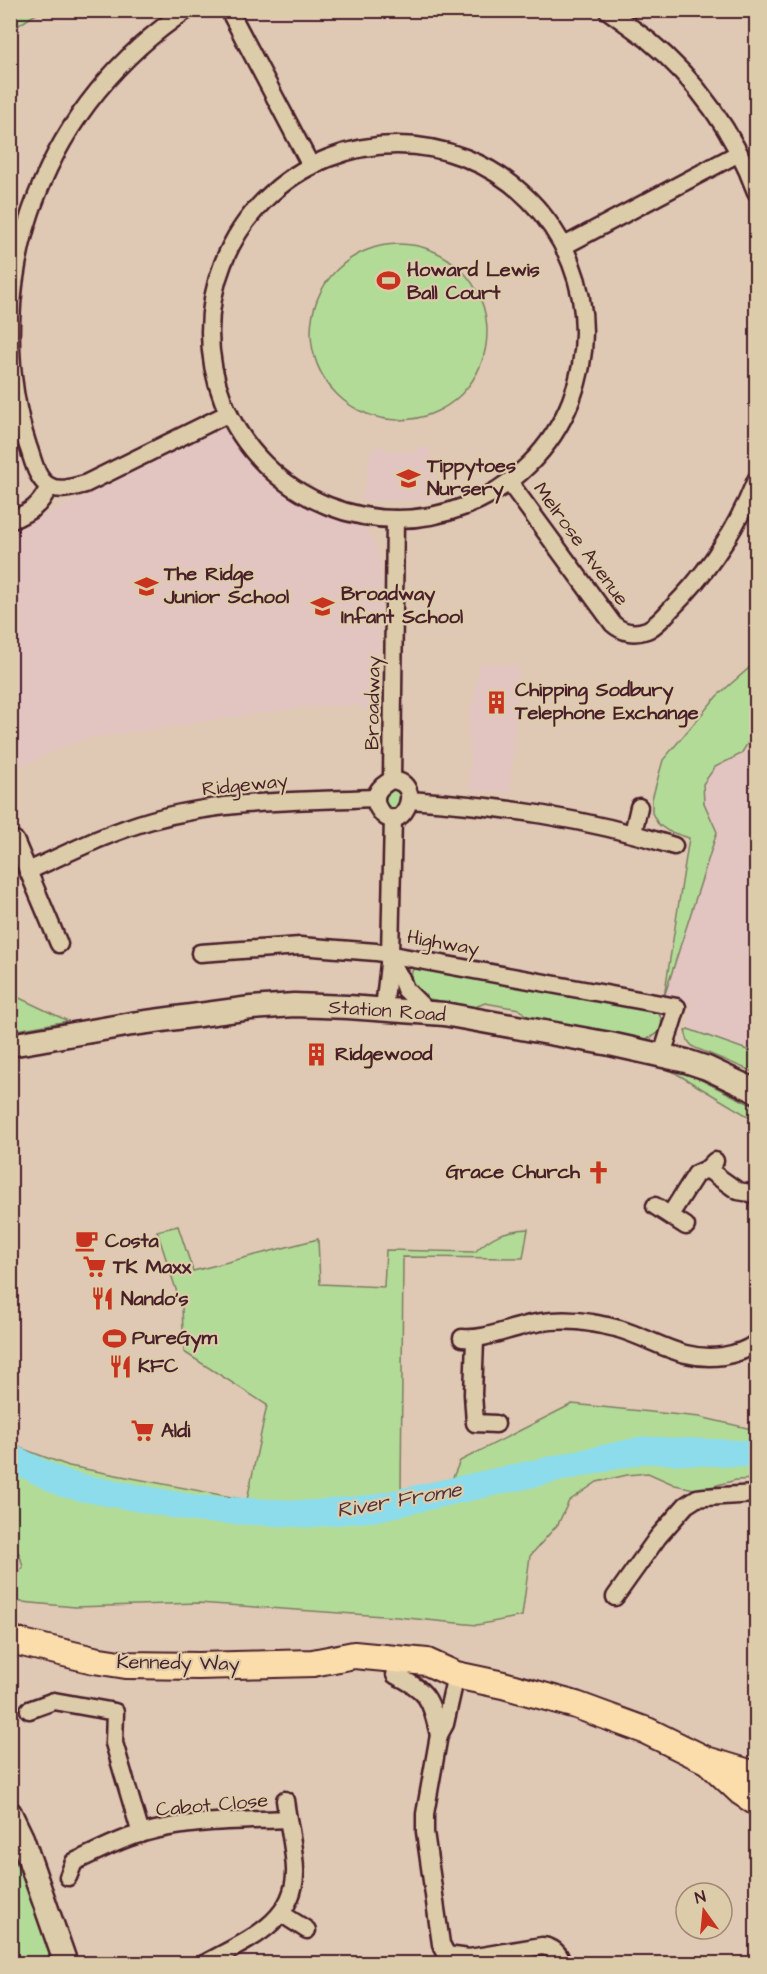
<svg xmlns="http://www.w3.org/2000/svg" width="767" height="1974" font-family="'Architects Daughter',sans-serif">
<rect width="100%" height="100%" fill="#dfc9b4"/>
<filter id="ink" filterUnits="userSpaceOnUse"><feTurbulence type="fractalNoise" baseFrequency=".0167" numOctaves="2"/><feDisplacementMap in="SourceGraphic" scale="12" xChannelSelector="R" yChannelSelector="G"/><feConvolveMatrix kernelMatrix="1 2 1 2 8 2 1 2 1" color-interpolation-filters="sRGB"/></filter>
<g filter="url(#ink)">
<!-- built -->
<g fill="#e2c5c1">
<path d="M220 430 227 431 266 479 293 499 318 513 362 527 370 534 380 556 382 588 376 715 361 706H315L89 738 60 748 11 772V531Z"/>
<path d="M386 447V451H415L416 456 417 448 429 447 441 500 362 501 372 448Z"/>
<path d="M480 663 519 666 510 792 471 790 469 721Z"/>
<path d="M756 730V1053L688 1029 692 1005 664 997 716 832 704 803 703 784 715 767 741 754Z"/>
</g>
<!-- green -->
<g fill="#b3db98" stroke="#7e7d62" stroke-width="1.5">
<path d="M11 10H41V11L11 30Z"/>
<circle cx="399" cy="332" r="88"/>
<path d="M756 662V730L741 754 715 767 703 784 704 803 717 832 664 997 689 838 668 831 658 824 652 813V799L663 760 717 696Z"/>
<path d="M391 787 401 792 403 802 392 812 383 803 387 789Z"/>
<path d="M417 965 655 1007C670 1028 658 1039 636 1040L529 1018 519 1009 485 1003 475 1007 423 998 413 987 411 981 412 971Z"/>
<path d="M10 994H11L68 1021 11 1031Z"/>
<path d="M688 1029 756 1053V1073L693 1047 688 1041 685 1031Z"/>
<path d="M668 1067 695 1077 756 1107V1121L667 1068Z"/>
<path d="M178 1226 193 1271 318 1239 320 1284 384 1287 386 1250 475 1252C492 1235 504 1231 528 1229L523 1258 403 1257 401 1494 450 1484 460 1461 572 1404 700 1417 756 1430V1479L736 1480 699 1490 675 1485 648 1473 627 1475 597 1482 569 1501 558 1524 530 1556 522 1616 477 1625 397 1617 198 1603 75 1607 11 1601V1580L23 1568C21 1558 19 1550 11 1543L10 1444 69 1466 247 1500 267 1405 184 1352 182 1308 157 1231Z"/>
<path d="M10 1847 54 1957 56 1963H11Z"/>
</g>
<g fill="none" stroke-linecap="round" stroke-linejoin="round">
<!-- river -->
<path stroke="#8ddceb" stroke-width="27" d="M10 1457 62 1483 83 1488 197 1509 308 1514 374 1508 643 1450 756 1454"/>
<defs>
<g id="street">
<path d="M187 10C119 55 66 120 37 195 6 273 2 367 28 446 33 459 36 479 49 486 60 492 74 487 85 484L229 413"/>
<path d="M229 10 311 166"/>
<path d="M607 10C621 20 635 30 648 40 696 79 735 134 756 192"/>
<circle cx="397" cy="332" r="187"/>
<path d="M564 246 739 153"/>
<path d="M509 482 613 624C622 632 634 635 647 630 656 626 664 617 671 609 708 572 737 529 756 480"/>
<path d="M10 521C31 511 40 507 49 486"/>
<path d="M392 780 395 519"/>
<path d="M392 780C428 784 399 839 380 811 370 797 379 786 392 780Z"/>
<path d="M409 800C499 806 587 818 674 846"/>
<path d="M633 833 639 807"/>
<path d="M15 840 59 944"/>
<path d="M28 871C68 853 109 832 152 820 224 800 302 801 376 798"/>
<path d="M200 953 300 946 376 952 677 1007 662 1055"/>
<path d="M389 961 401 978 405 989 429 1013"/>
<path d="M384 1009 390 955 393 818"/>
<path d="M707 1169 738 1191 756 1194"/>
<path d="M655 1206 686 1226"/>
<path d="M670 1215 696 1174 707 1169 715 1161"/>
<path d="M462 1338C481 1340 500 1332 519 1327 543 1320 568 1319 592 1323 600 1325 610 1326 619 1329 656 1340 681 1362 723 1356 735 1354 747 1350 756 1343"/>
<path d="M475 1340 473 1394 475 1423 496 1424"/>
<path d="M615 1597 658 1537 686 1505 697 1498 705 1497 756 1494"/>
<path d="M395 1675C429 1691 430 1699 439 1735"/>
<path d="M456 1675 445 1724 439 1735 425 1814V1832L441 1944 447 1955 469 1958 542 1946C552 1947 560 1952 562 1964"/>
<path d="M29 1710 54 1701 115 1712 114 1743 141 1834"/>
<path d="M68 1877 74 1862C97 1852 119 1839 143 1833 190 1820 239 1821 287 1819"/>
<path d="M282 1914 307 1930"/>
<path d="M204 1964C243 1942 297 1923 295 1869 294 1846 288 1823 285 1800"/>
</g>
<g id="secondary">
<path d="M10 1045 132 1024 251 1008 294 1005 348 1007 444 1014 610 1044 686 1061 707 1068 756 1091"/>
<path d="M10 1813 22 1838 66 1964"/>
</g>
<g id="primary">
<path d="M10 1640 94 1660 126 1665 199 1666 313 1663 354 1655 427 1662 456 1675 503 1685 576 1705 647 1731 706 1760 756 1775"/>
<path d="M711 1764 741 1792 756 1802"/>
</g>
</defs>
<!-- street casing -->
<use href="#street" stroke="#4a1f2b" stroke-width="21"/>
<!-- secondary casing -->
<use href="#secondary" stroke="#4a1f2b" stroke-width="27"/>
<!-- primary casing -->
<use href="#primary" stroke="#4a1f2b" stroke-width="30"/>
<!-- street -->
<use href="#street" stroke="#ddcca9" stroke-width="16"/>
<!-- secondary -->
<use href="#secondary" stroke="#ddcca9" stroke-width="22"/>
<!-- primary -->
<use href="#primary" stroke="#fbddab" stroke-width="26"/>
</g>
</g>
<!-- icons -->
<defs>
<symbol id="stadium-bare" viewBox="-9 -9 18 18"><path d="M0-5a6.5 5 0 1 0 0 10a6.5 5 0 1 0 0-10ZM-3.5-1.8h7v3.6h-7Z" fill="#c8321e" stroke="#ddcca9" stroke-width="2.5" paint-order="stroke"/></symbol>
<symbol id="school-bare" viewBox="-9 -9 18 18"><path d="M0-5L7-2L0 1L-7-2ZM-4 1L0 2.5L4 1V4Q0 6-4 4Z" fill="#c8321e" stroke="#ddcca9" stroke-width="2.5" paint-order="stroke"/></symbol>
<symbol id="building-bare" viewBox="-9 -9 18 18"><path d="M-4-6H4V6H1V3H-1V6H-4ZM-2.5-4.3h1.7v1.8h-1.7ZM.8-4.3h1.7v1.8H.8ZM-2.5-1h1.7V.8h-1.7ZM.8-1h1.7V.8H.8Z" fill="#c8321e" stroke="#ddcca9" stroke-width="2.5" paint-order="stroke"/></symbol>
<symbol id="church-bare" viewBox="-9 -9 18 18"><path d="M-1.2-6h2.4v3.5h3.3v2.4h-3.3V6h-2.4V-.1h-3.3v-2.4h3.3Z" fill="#c8321e" stroke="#ddcca9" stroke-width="2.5" paint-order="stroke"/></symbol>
<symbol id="cafe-bare" viewBox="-9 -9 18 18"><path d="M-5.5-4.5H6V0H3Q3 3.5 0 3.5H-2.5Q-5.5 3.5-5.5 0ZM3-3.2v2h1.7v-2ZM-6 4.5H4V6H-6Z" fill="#c8321e" stroke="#ddcca9" stroke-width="2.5" paint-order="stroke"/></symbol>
<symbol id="supermarket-bare" viewBox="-9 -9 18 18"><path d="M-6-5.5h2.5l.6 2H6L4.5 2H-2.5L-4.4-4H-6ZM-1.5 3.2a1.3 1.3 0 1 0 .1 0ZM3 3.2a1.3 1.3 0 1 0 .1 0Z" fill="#c8321e" stroke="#ddcca9" stroke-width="2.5" paint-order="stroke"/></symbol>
<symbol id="restaurant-bare" viewBox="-9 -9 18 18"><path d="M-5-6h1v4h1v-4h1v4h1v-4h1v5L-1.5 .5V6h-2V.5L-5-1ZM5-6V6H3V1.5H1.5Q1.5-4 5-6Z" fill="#c8321e" stroke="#ddcca9" stroke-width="2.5" paint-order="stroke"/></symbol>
</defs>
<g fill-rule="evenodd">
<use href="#stadium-bare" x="372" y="264" width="33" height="33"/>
<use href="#school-bare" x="392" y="462" width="33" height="33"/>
<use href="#school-bare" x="130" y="570" width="33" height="33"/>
<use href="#school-bare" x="306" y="590" width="33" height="33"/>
<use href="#building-bare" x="480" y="686" width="33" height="33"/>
<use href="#building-bare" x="300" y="1038" width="33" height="33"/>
<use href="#church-bare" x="582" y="1156" width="33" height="33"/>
<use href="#cafe-bare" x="70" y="1224" width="33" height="33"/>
<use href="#supermarket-bare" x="78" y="1250" width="33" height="33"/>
<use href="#restaurant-bare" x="86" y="1282" width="33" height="33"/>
<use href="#stadium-bare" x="98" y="1322" width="33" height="33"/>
<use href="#restaurant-bare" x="104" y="1350" width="33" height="33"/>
<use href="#supermarket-bare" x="126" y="1414" width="33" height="33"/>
</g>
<g text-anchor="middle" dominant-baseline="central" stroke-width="4.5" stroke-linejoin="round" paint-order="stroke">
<!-- poi labels -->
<g font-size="20" font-weight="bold" fill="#4a1f2b" stroke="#ddcca9" text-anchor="start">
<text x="407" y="270">Howard Lewis<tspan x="407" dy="23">Ball Court</tspan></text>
<text x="427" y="466">Tippytoes<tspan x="427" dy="23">Nursery</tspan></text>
<text x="164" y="574">The Ridge<tspan x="164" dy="23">Junior School</tspan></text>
<text x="341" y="594">Broadway<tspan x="341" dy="23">Infant School</tspan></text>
<text x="515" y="690">Chipping Sodbury<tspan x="515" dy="23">Telephone Exchange</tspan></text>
<text x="335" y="1054">Ridgewood</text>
<text x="580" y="1172" text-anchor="end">Grace Church</text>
<text x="105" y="1241">Costa</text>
<text x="113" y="1267">TK Maxx</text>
<text x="121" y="1299">Nando's</text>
<text x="132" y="1338">PureGym</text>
<text x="138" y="1366">KFC</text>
<text x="161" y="1431">Aldi</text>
</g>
<!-- street labels -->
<g font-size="20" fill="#4a1f2b" stroke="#ddcca9">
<text transform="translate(581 544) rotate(54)">Melrose Avenue</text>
<text transform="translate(373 703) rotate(-89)">Broadway</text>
<text transform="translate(245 785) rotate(-6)">Ridgeway</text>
<text transform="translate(443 943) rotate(10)">Highway</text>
<text transform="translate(387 1011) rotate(4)">Station Road</text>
<text transform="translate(178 1663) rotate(1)">Kennedy Way</text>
<text transform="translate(212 1805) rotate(-5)">Cabot Close</text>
</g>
<!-- water labels -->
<g font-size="21" font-style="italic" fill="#51323e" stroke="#ddcca9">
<text transform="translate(399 1500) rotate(-10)">River Frome</text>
</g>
</g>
<!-- margin -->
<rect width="767" height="1974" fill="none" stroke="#ddcca9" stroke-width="36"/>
<rect x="18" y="18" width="731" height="1938" fill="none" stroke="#4a1f2b" stroke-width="2" filter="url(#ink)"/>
<!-- north arrow -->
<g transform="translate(704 1911) rotate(345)"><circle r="28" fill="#ddcca9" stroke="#a28777" stroke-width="1.5"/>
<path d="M0-4.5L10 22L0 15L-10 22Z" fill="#c8321e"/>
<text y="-9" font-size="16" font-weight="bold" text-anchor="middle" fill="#4a1f2b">N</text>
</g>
</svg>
